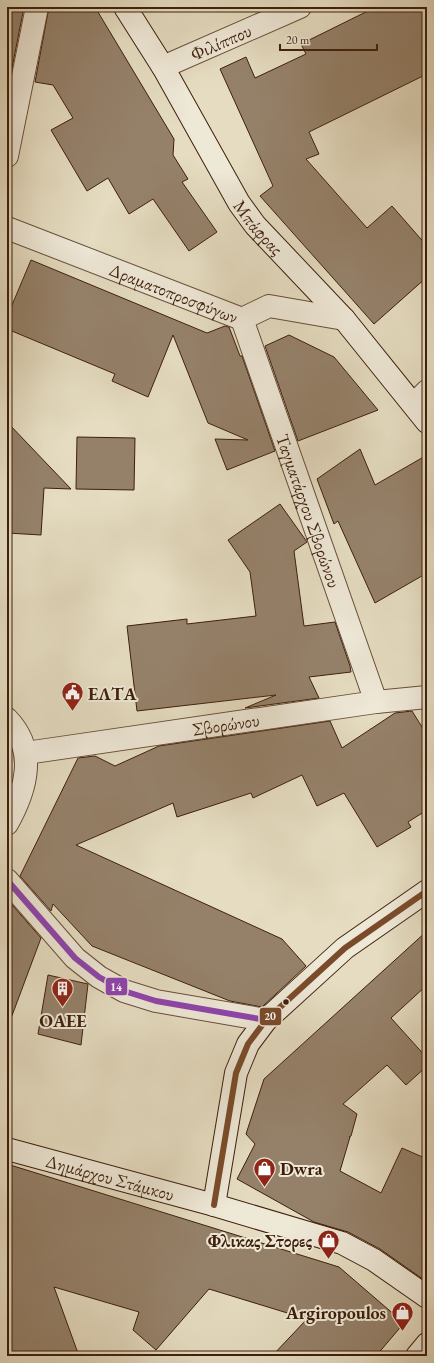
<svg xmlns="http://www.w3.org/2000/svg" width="434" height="1363" font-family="'EB Garamond',serif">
<rect width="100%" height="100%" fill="#e5dcc1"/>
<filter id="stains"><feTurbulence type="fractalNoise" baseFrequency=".005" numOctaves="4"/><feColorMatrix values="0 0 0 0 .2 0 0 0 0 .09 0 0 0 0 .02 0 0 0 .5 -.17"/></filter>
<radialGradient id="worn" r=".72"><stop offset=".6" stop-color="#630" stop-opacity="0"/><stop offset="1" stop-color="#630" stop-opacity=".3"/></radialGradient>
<!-- building -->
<g fill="#95816a" stroke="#3e1f0c">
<path d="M7 7H24L10 78 7 77Z"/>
<path d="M49 7H95L174 139 173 155 188 179 182 182 217 232 189 251 153 199 129 214 108 178 87 191 51 130 73 118 53 85 35 82Z"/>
<path d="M376 7H427V74L309 132 319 154 306 159 367 228 392 206 427 246V277L374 324 260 196 273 186 220 69 246 57 255 78 306 54 301 44Z"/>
<path d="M31 260 207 333 225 326 229 327 240 356H242L275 451 227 470 215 439 248 440 208 423 173 335 148 397 112 381 115 374 7 329V317Z"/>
<path d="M289 335 334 357 378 410 298 441 265 346Z"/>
<path d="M7 422 71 489 44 488 41 535 7 533Z"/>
<path d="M77 437 135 438 134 490 76 489Z"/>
<path d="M360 449 375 485 427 455V573L375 603 338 521 334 524 317 479Z"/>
<path d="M280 504 307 542 294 551 304 626 335 622 350 666 351 672 309 677 319 698 245 708 276 695 137 711 127 626 187 619V624L256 616 250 572 228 540Z"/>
<path d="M412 711 427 735V810L408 822 411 827 377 847 344 793 317 806 302 775 253 798 251 793 177 817 173 803 76 845 282 939 306 966 262 1007 230 1001 92 946 53 904 51 911 20 876 78 758 95 756 115 766 159 746 330 721 342 748 395 713Z"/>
<path d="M7 899 41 938 10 1021H7Z"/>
<path d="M427 931V985L391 1018 427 1058V1066L406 1085 387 1065 343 1104 357 1114 351 1136 349 1137H350L340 1171 381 1193 402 1148 427 1159V1282L380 1249 348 1232 314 1222 237 1179 255 1144 246 1134 264 1079Z"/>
<path d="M48 975 88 984 81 1045 38 1034Z"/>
<path d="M7 1164 339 1267 404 1323 376 1356H272L307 1319 209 1289 156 1350 133 1330 139 1312 54 1287 79 1356H7Z"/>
</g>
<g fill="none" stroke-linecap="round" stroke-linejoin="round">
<defs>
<g id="street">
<path id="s1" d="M163 67 300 7"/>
<path d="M7 156 37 7"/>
<path id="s2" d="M7 228 242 319 269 306 344 319"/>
<path id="s3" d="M242 319 376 702"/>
<path d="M414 404 427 391"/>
<path d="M7 719C38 751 26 790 7 824"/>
<path id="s4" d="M26 753 376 702 427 697"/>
<path d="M7 880 75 958 99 977 124 991 156 1001 266 1020"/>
</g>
<g id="secondary">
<path id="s5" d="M125 7 163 67 239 203 255 225 344 319 427 422"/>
<path id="s6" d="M7 1149 214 1205 342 1243 374 1260 427 1297"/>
<path d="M214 1205 236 1073 248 1044 266 1020 345 948 427 891"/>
<path d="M417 1356 427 1344"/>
</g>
</defs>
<!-- street casing -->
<use href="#street" stroke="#684e39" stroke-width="24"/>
<!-- secondary casing -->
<use href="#secondary" stroke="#3e1f0c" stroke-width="24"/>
<!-- street -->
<use href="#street" stroke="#eee8d7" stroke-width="22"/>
<!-- secondary -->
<use href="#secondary" stroke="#eee8d7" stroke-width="22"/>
<defs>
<path id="bus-1" d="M7 880 75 958 99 977 124 991 156 1001 266 1020"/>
<path id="bus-2" d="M214 1205 236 1073 248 1044 266 1020 345 948 427 891"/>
</defs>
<!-- bus-1 casing -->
<use href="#bus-1" stroke="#eee8d7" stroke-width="9"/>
<!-- bus-2 casing -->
<use href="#bus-2" stroke="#eee8d7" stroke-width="9"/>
<!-- bus-1 -->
<use href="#bus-1" stroke="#8e44ad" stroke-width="6"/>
<!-- bus-2 -->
<use href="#bus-2" stroke="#7a4b2a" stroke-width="6"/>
</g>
<!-- icons -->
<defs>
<symbol id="civic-pin" viewBox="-11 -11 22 30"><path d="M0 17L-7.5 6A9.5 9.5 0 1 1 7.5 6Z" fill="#8f2418" stroke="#eee8d7"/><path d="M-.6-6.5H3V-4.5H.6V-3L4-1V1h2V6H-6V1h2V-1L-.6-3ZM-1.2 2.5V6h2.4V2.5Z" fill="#fff"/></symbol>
<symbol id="building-pin" viewBox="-11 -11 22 30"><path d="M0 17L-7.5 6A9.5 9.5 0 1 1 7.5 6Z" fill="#8f2418" stroke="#eee8d7"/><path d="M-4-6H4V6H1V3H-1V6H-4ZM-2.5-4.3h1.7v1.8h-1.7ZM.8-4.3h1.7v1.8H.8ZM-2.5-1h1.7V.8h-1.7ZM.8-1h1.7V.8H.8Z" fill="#fff"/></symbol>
<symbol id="shop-pin" viewBox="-11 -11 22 30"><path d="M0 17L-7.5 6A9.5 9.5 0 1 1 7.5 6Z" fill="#8f2418" stroke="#eee8d7"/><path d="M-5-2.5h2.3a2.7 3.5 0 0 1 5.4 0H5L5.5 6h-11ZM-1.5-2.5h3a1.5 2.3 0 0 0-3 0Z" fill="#fff"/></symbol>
</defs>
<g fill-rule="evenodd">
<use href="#civic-pin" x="60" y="680" width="25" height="34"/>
<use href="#building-pin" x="50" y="976" width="25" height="34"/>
<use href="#shop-pin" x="252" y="1156" width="25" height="34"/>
<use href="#shop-pin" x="316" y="1228" width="25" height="34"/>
<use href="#shop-pin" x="390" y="1300" width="25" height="34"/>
</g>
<!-- markers -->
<circle fill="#3e1f0c" stroke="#eee8d7" stroke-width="1.5" cx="286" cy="1002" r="3.5"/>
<g text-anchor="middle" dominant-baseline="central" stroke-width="4" stroke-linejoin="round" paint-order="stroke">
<!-- street labels -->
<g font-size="18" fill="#3e1f0c" stroke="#eee8d7">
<text stroke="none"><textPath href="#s1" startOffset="63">Φιλίππου</textPath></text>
<text stroke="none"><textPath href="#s5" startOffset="258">Μπάφρας</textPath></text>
<text stroke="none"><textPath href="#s2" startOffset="179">Δραματοπροσφύγων</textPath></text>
<text stroke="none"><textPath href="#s3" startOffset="203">Ταγματάρχου Σβορώνου</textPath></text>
<text stroke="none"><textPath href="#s4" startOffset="202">Σβορώνου</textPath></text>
<text stroke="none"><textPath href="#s6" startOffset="107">Δημάρχου Στάμκου</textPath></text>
</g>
<!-- poi labels -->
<g font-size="18" font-weight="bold" fill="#3e1f0c" stroke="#eee8d7" text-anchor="start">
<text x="88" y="693">ΕΛΤΑ</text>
<text x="63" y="1020" text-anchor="middle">ΟΑΕΕ</text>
<text x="280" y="1168">Dwra</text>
<text x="312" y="1240" text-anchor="end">Φλικας Στορες</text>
<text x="386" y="1312" text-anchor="end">Argiropoulos</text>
</g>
</g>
<g stroke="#eee8d7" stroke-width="1.5">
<rect x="105" y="977" width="23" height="19" rx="4" fill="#8e44ad"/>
<rect x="259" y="1007" width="23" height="19" rx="4" fill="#7a4b2a"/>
</g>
<g font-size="11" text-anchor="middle" font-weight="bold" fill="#fff">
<text x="116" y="991">14</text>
<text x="270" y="1020">20</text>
</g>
<!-- margin -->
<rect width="434" height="1363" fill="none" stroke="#e5dcc1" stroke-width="24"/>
<rect x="8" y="8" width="418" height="1347" fill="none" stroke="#3e1f0c" stroke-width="2"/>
<rect x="12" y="12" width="410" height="1339" fill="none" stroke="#3e1f0c"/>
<!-- scale -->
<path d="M280 44v6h97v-6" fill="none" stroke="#3e1f0c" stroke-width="2"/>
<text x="286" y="44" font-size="12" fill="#3e1f0c" stroke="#eee8d7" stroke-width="3" paint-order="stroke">20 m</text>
<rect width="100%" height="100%" filter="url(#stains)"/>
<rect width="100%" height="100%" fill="url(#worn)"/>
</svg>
